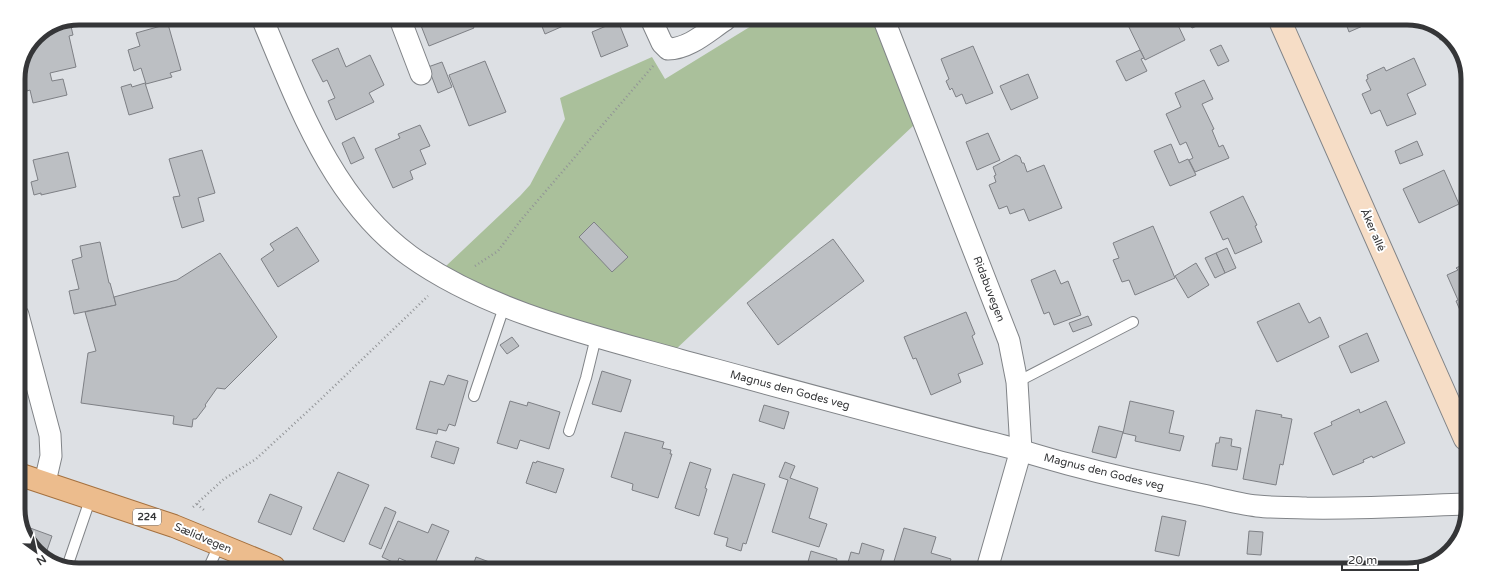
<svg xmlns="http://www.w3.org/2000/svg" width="1486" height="588" font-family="'Varela Round',sans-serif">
<rect width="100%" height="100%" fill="#dde0e4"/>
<!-- green -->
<path fill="#aac09b" d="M761 20H872L914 125 674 351 501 296 471 283 446 266 520 196 530 185 565 119 560 98 652 57 665 79Z"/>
<!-- building -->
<g fill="#bcbfc3" stroke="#7e8085">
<path d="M430 19H470L474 28 429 46 420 23Z"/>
<path d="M539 19H579L545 34Z"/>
<path d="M618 21 628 46 601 57 592 32Z"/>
<path d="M1126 21H1176L1185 40 1145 60Z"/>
<path d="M1188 21H1209L1192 28Z"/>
<path d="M1345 21H1374L1349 32Z"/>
<path d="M70 22 73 35 69 36 76 67 50 73 52 81 63 79 67 95 33 103 30 90 27 91 23 73 19 74 36 36Z"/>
<path d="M168 24 181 70 170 73 172 77 146 84 141 68 134 71 128 50 140 46 136 33Z"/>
<path d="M1435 27 1448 37 1440 40Z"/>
<path d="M1221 45 1229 61 1218 66 1210 50Z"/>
<path d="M973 46 993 93 966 104 962 94 956 97 952 88 950 90 946 81 949 79 941 59Z"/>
<path d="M338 48 346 67 370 55 384 85 369 93 374 102 336 120 328 101 335 98 327 80 323 82 312 60Z"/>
<path d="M1140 50 1144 58 1141 59 1147 71 1126 81 1116 61Z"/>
<path d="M1414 58 1426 85 1407 94 1416 114 1387 126 1380 110 1371 114 1362 94 1371 90 1366 80 1368 79 1367 75 1384 67 1386 71Z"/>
<path d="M485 61 506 112 469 126 449 75Z"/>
<path d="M442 62 452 87 438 93 428 67Z"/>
<path d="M1028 74 1038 98 1011 110 1000 86Z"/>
<path d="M1204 80 1213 99 1202 104 1214 129 1212 130 1219 147 1223 145 1229 158 1195 172 1189 160 1193 158 1186 142 1180 145 1166 114 1181 107 1175 93Z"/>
<path d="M145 83 153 108 129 115 121 87 131 84 132 87Z"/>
<path d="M420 125 430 146 420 150 426 164 410 171 413 179 393 188 375 149 400 138 398 134Z"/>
<path d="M988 133 1000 160 977 170 966 142Z"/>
<path d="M354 137 364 158 351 164 342 143Z"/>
<path d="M1417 141 1423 155 1400 164 1395 151Z"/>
<path d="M1171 144 1179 163 1188 159 1196 175 1170 186 1154 151Z"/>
<path d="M202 150 215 193 198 198 204 221 182 228 173 197 180 196 169 159Z"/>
<path d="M68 152 76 187 41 195V193L34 195 31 182 38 180 33 160Z"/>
<path d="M1016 155 1020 157 1022 163H1024L1027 172 1044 165 1062 208 1029 221 1024 209 1010 214 1007 206 999 209 989 185 996 182 994 176 996 175 993 167Z"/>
<path d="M1444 170 1459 204 1419 223 1403 189Z"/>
<path d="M1243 196 1257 225 1255 226 1262 242 1235 254 1228 238 1223 240 1210 212Z"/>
<path d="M594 222 628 257 612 272 579 237Z"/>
<path d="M1153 226 1175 278 1135 295 1129 280 1122 282 1113 260 1119 258 1113 243Z"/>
<path d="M297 227 319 261 278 287 261 259 274 250 270 244Z"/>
<path d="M833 239 864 281 778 345 747 303Z"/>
<path d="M100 242 109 283H110L116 305 74 314 69 291 79 289 72 260 82 257 80 246Z"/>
<path d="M1227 248 1236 268 1225 273 1216 253Z"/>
<path d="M220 253 277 337 225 389 217 388 205 405 206 406 196 419H193L192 427 173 424 174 416 81 403 88 353 96 351 85 312 116 305 114 297 177 280Z"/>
<path d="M1216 253 1225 273 1215 278 1205 258Z"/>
<path d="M1196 263 1209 285 1188 298 1175 276Z"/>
<path d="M1466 263 1467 265 1466 324 1456 301 1458 300 1447 275 1458 270 1456 268Z"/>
<path d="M1055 270 1061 284 1068 281 1081 315 1054 325 1049 312 1044 314 1031 280Z"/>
<path d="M1299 303 1309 323 1320 317 1329 337 1277 362 1257 322Z"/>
<path d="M966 312 975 334 972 336 983 364 958 374 961 382 931 395 916 358 913 359 904 337Z"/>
<path d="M1088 316 1092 325 1073 332 1069 323Z"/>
<path d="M1367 333 1379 361 1351 373 1339 346Z"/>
<path d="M512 337 519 346 507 354 500 345Z"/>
<path d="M602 371 631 380 621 412 592 404Z"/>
<path d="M448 375 468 381 455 426 449 424 446 431 438 429 437 434 416 429 430 381 444 385Z"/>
<path d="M510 401 527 406 528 402 560 412 549 449 520 440 517 449 497 443Z"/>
<path d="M1130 401 1174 411 1169 433 1184 436 1180 451 1135 441 1136 436 1123 433Z"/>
<path d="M1386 401 1405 443 1373 458 1372 456 1363 460 1364 462 1333 475 1314 433 1332 425 1331 422 1359 409 1360 413Z"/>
<path d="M764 405 789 412 784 429 759 421Z"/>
<path d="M1256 410 1282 415 1281 417 1292 419 1283 465 1280 464 1276 485 1243 479Z"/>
<path d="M1099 426 1123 432 1116 458 1092 452Z"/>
<path d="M625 432 664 442 662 448 671 450 670 454H672L658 498 632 490 633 484 611 477Z"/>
<path d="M1220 437 1232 439 1231 446 1241 448 1237 470 1212 466 1216 443H1219Z"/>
<path d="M436 441 459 448 454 464 431 457Z"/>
<path d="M537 461 564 469 556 493 526 483 533 462 536 463Z"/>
<path d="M690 462 711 469 705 488 707 489 699 516 675 508Z"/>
<path d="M785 462 795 466 790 478 818 488 809 518 827 524 819 547 772 532 788 480 779 477Z"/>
<path d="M338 472 369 485 344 542 313 529Z"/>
<path d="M733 474 765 484 746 544 743 543 741 551 726 546 728 538 714 534Z"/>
<path d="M270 494 302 507 291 535 258 522Z"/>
<path d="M385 507 396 512 381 549 369 544Z"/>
<path d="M1162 516 1186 521 1179 556 1155 551Z"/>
<path d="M398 521 428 533 432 524 449 531 433 568H422L416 565 414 568H410L404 565 406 561 399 558 397 564 382 557Z"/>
<path d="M22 525 52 536 45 556 31 546Z"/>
<path d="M904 528 936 537 931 553 951 559 948 569H893L892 568Z"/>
<path d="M1249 531 1263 532 1261 555 1247 554Z"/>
<path d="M862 543 884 550 880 563 892 567 893 569H856L847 566 851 552 859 554Z"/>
<path d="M811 551 837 559 835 569H806Z"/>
<path d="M476 557 500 566 501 565 508 568H472Z"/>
<path d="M1025 564 1042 569H1024Z"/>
</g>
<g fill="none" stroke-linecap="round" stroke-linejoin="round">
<defs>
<g id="lane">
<path d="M1017 382 1133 322"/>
<path d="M474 396 504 307"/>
<path d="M569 431 586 378 596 337"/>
<path d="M67 567 91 497"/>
<path d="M209 567 219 545"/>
</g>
<g id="street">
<path d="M262 18C298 103 332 200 410 256 487 311 590 335 680 360 783 388 885 416 988 442 1015 448 1041 457 1068 464 1113 476 1158 486 1203 495 1221 499 1239 504 1257 506 1273 508 1290 507 1306 508 1359 509 1412 506 1465 504"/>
<path d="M400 19 421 74"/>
<path d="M651 19 662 43 668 49C689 49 708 31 725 20"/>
<path d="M884 20 1009 341 1017 382 1021 450 987 569"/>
<path d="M18 315 50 435 51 456 45 482"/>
</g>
<path id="secondary" d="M1280 21 1465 439"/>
<path id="primary" d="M18 474 174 526 274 567"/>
</defs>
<!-- lane casing -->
<use href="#lane" stroke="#818488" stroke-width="12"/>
<!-- street casing -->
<use href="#street" stroke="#818488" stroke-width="23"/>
<!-- secondary casing -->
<use href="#secondary" stroke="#818488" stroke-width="24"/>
<!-- primary casing -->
<use href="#primary" stroke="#a4703e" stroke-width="24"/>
<!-- path -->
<g stroke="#919396" stroke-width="2.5" stroke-dasharray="1 3" stroke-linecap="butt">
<path d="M475 266 498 251 521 220 653 66"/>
<path d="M197 504 205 511"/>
<path d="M193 507 224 479 256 459 321 399 428 296"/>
</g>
<!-- lane -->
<use href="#lane" stroke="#fff" stroke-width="10"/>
<!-- street -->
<use href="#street" stroke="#fff" stroke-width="21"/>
<!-- secondary -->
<use href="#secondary" stroke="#f6ddc6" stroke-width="22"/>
<!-- primary -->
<use href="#primary" stroke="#ecbc8d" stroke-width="22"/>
</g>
<g text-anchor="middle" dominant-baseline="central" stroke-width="4" stroke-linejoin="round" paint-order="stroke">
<!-- shield labels -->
<rect fill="#fff" stroke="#727274" stroke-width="1" x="133" y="509" width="28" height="16" rx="3"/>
<g font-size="10" font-weight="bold" fill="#353638">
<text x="147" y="517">224</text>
</g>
<!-- street labels -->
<g font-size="11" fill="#353638" stroke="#fff">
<text transform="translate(1373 230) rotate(66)">Åker allé</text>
<text transform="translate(989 289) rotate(69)">Ridabuvegen</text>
<text transform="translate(790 390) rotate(15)">Magnus den Godes veg</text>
<text transform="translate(1104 472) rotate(14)">Magnus den Godes veg</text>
<text transform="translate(203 538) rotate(23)">Sælidvegen</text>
</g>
</g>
<!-- crop -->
<path d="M0 0H1486V588H0ZM79 25H1407A54 54 0 0 1 1461 79V509A54 54 0 0 1 1407 563H79A54 54 0 0 1 25 509V79A54 54 0 0 1 79 25Z" fill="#fff" fill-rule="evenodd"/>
<path fill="none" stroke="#353638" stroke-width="5" d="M79 25H1407A54 54 0 0 1 1461 79V509A54 54 0 0 1 1407 563H79A54 54 0 0 1 25 509V79A54 54 0 0 1 79 25Z"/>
<!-- north arrow -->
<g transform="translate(36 552) rotate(147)" stroke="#ffffff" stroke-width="3" paint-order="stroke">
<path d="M0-3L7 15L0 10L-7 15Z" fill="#353638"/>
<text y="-6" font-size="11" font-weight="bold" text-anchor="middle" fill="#353638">N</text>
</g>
<!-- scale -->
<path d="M1342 564v6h76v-6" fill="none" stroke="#353638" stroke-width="2"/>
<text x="1348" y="564" font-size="12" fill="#353638" stroke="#ffffff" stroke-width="3" paint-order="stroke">20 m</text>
</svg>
